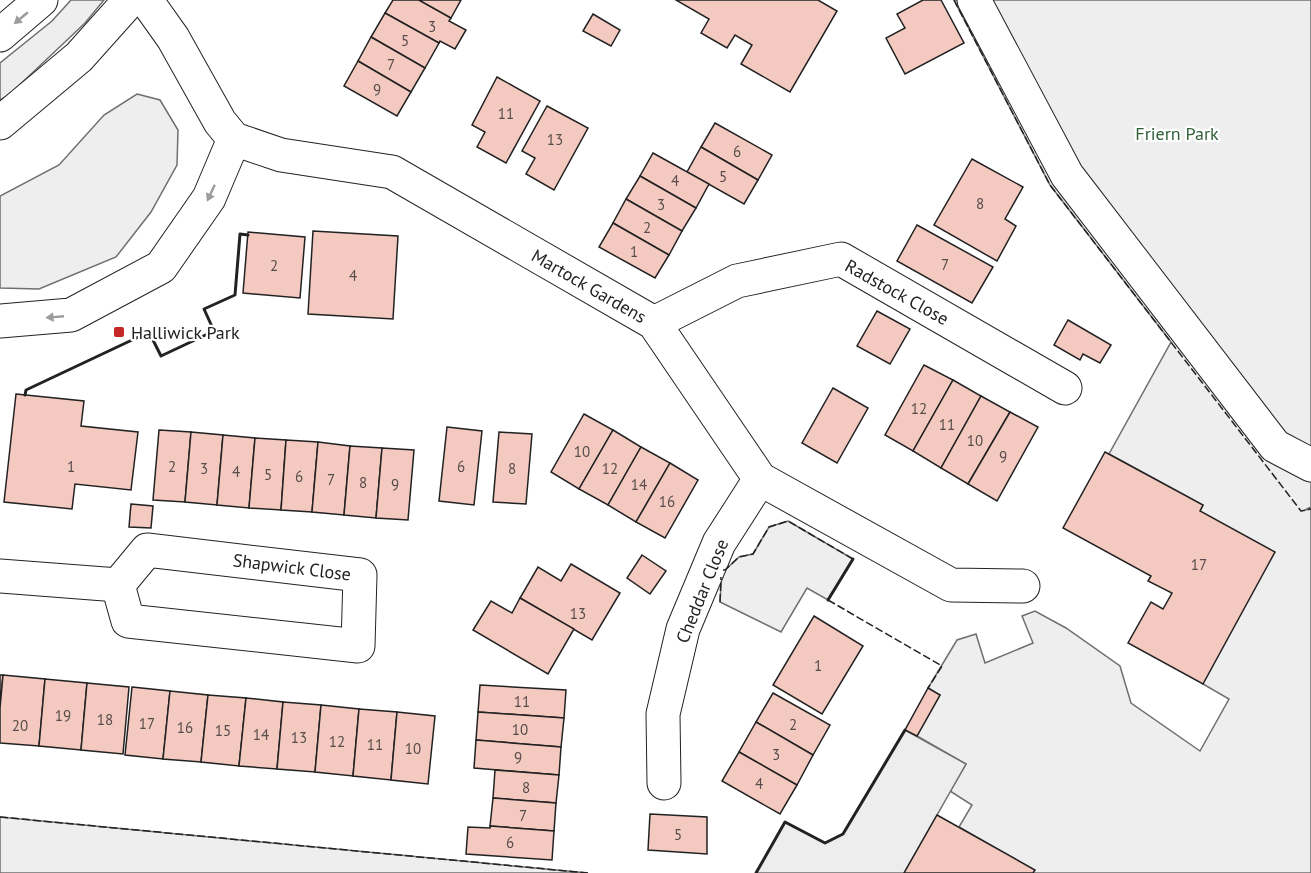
<svg xmlns="http://www.w3.org/2000/svg" width="1311" height="873" font-family="'PT Sans',sans-serif">
<rect width="100%" height="100%" fill="#fff"/>
<!-- green -->
<g fill="#eee" stroke="#6f6f6f" stroke-width="1.5">
<path d="M71 0H104L85 23 10 94 0 100V63L52 21Z"/>
<path d="M954 0H1311V507L1305 510 1311 509V873H1033L1034 870 959 827 972 805 950 791 966 764 917 736 940 695 928 688 957 640 976 634 985 663 1033 643 1022 616 1035 611 1066 628 1120 666 1131 703 1200 751 1229 699 1203 684 1200 511 1203 505 1109 454 1171 342 1050 185Z"/>
<path d="M137 94 160 100 178 130 177 165 151 212 116 257 39 289 0 288V196L59 165 104 115Z"/>
<path d="M788 521 853 559 828 600 807 588 781 632 720 602 722 569 725 570 739 557 753 554 769 527Z"/>
<path d="M0 817 588 873H0Z"/>
</g>
<!-- parking -->
<path fill="#ededed" stroke="#6f6f6f" stroke-width="1.5" d="M905 730 966 764 904 873H756L785 822 825 843 843 834Z"/>
<!-- building -->
<g fill="#f3c9c0" stroke="#222" stroke-width="1.5">
<path d="M393 0H419L451 18 449 21 466 30 455 49 440 41 439 43 385 13Z"/>
<path d="M419 0H461L451 18Z"/>
<path d="M676 0H818L837 11 790 92 741 64 752 45 735 35 727 48 701 33 709 19Z"/>
<path d="M923 0H941L964 43 905 74 886 38 905 28 897 14Z"/>
<path d="M385 13 439 43 425 68 371 37Z"/>
<path d="M593 14 620 30 611 46 583 31Z"/>
<path d="M371 37 425 68 411 92 358 61Z"/>
<path d="M358 61 411 92 397 116 344 86Z"/>
<path d="M497 77 540 101 506 163 477 147 485 132 472 125Z"/>
<path d="M547 106 588 128 554 190 526 174 535 158 522 151Z"/>
<path d="M715 123 772 155 758 180 701 147Z"/>
<path d="M701 147 758 180 744 204 687 172Z"/>
<path d="M653 153 709 184 696 208 640 176Z"/>
<path d="M972 159 1023 187 1005 219 1016 226 997 261 934 225Z"/>
<path d="M640 176 696 208 682 231 626 199Z"/>
<path d="M626 199 682 231 669 255 613 223Z"/>
<path d="M613 223 669 255 655 278 599 247Z"/>
<path d="M917 225 993 267 972 303 897 261Z"/>
<path d="M313 231 398 236 393 319 308 314Z"/>
<path d="M248 232 305 237 300 298 243 293Z"/>
<path d="M877 311 910 329 890 364 857 346Z"/>
<path d="M1068 320 1111 345 1100 363 1083 354 1080 360 1054 345Z"/>
<path d="M924 365 953 380 913 451 885 435Z"/>
<path d="M953 380 981 396 941 468 913 451Z"/>
<path d="M833 388 868 408 837 463 802 443Z"/>
<path d="M16 394 84 401 81 426 138 432 131 490 75 484 72 509 4 502Z"/>
<path d="M981 396 1010 412 968 484 941 468Z"/>
<path d="M1010 412 1038 427 997 501 968 484Z"/>
<path d="M584 414 613 430 579 489 551 472Z"/>
<path d="M447 427 482 431 474 505 439 501Z"/>
<path d="M159 430 191 432 185 502 153 500Z"/>
<path d="M613 430 641 447 608 505 579 489Z"/>
<path d="M191 432 223 435 217 505 185 502Z"/>
<path d="M499 432 532 434 526 504 493 502Z"/>
<path d="M223 435 255 438 249 508 217 505Z"/>
<path d="M255 438 286 440 281 510 249 508Z"/>
<path d="M286 440 318 442 312 512 281 510Z"/>
<path d="M318 442 350 446 344 515 312 512Z"/>
<path d="M350 446 382 448 376 518 344 515Z"/>
<path d="M641 447 670 463 636 522 608 505Z"/>
<path d="M382 448 414 450 408 520 376 518Z"/>
<path d="M1105 452 1203 505 1200 511 1275 552 1203 684 1128 643 1151 602 1163 609 1172 593 1148 581 1151 576 1063 528Z"/>
<path d="M670 463 698 480 665 538 636 522Z"/>
<path d="M131 504 153 506 151 528 129 527Z"/>
<path d="M642 555 666 571 650 594 627 578Z"/>
<path d="M571 564 620 593 592 640 520 598 538 567 561 581Z"/>
<path d="M520 598 574 629 548 674 473 630 491 601 512 613Z"/>
<path d="M814 616 863 646 822 714 773 685Z"/>
<path d="M0 675H3L0 708Z"/>
<path d="M3 675 45 679 39 746 0 743V708Z"/>
<path d="M45 679 87 683 81 750 39 746Z"/>
<path d="M87 683 129 687 123 754 81 750Z"/>
<path d="M480 685 566 690 564 718 478 712Z"/>
<path d="M132 687 170 691 163 759 125 755Z"/>
<path d="M928 688 940 695 917 736 905 730Z"/>
<path d="M170 691 208 695 201 762 163 759Z"/>
<path d="M773 693 830 725 813 755 756 722Z"/>
<path d="M208 695 246 698 239 766 201 762Z"/>
<path d="M246 698 283 702 277 769 239 766Z"/>
<path d="M283 702 321 705 315 772 277 769Z"/>
<path d="M321 705 359 709 353 776 315 772Z"/>
<path d="M359 709 397 712 391 780 353 776Z"/>
<path d="M397 712 435 716 428 784 391 780Z"/>
<path d="M478 712 564 718 561 747 476 740Z"/>
<path d="M756 722 813 755 797 785 739 752Z"/>
<path d="M476 740 561 747 559 775 474 768Z"/>
<path d="M739 752 797 785 780 814 722 781Z"/>
<path d="M495 770 559 775 556 803 493 798Z"/>
<path d="M493 798 556 803 554 831 490 826Z"/>
<path d="M650 814 707 817V854L648 850Z"/>
<path d="M937 815 1035 870 1033 873H904Z"/>
<path d="M490 826 554 831 552 860 466 854 468 827 490 828Z"/>
</g>
<g fill="none" stroke-linecap="round" stroke-linejoin="round">
<defs>
<g id="minor">
<path d="M146 0 173 38 220 122 234 139 281 155 392 172 654 323 760 479 951 585 1023 586"/>
<path d="M974 0 1067 175 1275 446 1311 465"/>
<path d="M0 35 41 0"/>
<path d="M0 321 71 315 161 267 209 198 234 139"/>
<path d="M654 323 737 281 841 259 1065 388"/>
<path d="M147 550 360 575 358 646 128 621 118 585Z"/>
<path d="M0 576 118 585"/>
<path d="M664 783 663 714 683 629 719 543 760 479"/>
</g>
<path id="major" d="M0 123 79 57 130 0"/>
</defs>
<!-- minor casing -->
<use href="#minor" stroke="#222" stroke-width="35"/>
<!-- major casing -->
<use href="#major" stroke="#222" stroke-width="35"/>
<!-- minor -->
<use href="#minor" stroke="#fff" stroke-width="33"/>
<!-- major -->
<use href="#major" stroke="#fff" stroke-width="33"/>
<!-- fence -->
<g stroke="#222" stroke-width="1.5" stroke-dasharray="8 3" stroke-linecap="butt">
<path d="M954 0 1050 185 1301 511 1311 509"/>
<path d="M723 570H725L739 557 753 554 769 527 788 521 853 559"/>
<path d="M828 600 942 666 928 688"/>
<path d="M720 602 721 577"/>
<path d="M0 817 588 873"/>
</g>
<!-- wall -->
<g stroke="#222" stroke-width="3">
<path d="M25 395 26 390 149 332 161 356 214 331 204 309 235 295 240 234 248 235"/>
<path d="M828 600 853 559"/>
<path d="M756 873 785 822 825 843 843 834 905 730"/>
</g>
</g>
<!-- one-way arrows -->
<defs><path id="oneway-solid" d="M-6-.8H1V-3.2L6.5 0L1 3.2V.8H-6Z" transform="scale(1.5)"/></defs>
<g fill="#9c9c9c">
<use href="#oneway-solid" transform="translate(21 18) rotate(140)"/>
<use href="#oneway-solid" transform="translate(211 193) rotate(115)"/>
<use href="#oneway-solid" transform="translate(55 317) rotate(175)"/>
</g>
<!-- markers -->
<rect fill="#c62828" stroke="#fff" stroke-width="2" x="113" y="326" width="12" height="12" rx="3"/>
<g text-anchor="middle" dominant-baseline="central" stroke-width="4.5" stroke-linejoin="round" paint-order="stroke">
<!-- number labels -->
<g font-size="15" fill="#564c4a">
<text x="432" y="26">3</text>
<text x="405" y="40">5</text>
<text x="391" y="64">7</text>
<text x="377" y="89">9</text>
<text x="506" y="113">11</text>
<text x="555" y="139">13</text>
<text x="737" y="151">6</text>
<text x="723" y="176">5</text>
<text x="675" y="180">4</text>
<text x="980" y="203">8</text>
<text x="661" y="204">3</text>
<text x="647" y="227">2</text>
<text x="634" y="251">1</text>
<text x="945" y="264">7</text>
<text x="274" y="265">2</text>
<text x="353" y="275">4</text>
<text x="919" y="408">12</text>
<text x="947" y="424">11</text>
<text x="975" y="440">10</text>
<text x="582" y="451">10</text>
<text x="1003" y="456">9</text>
<text x="71" y="466">1</text>
<text x="172" y="466">2</text>
<text x="461" y="466">6</text>
<text x="204" y="468">3</text>
<text x="512" y="468">8</text>
<text x="610" y="468">12</text>
<text x="236" y="471">4</text>
<text x="268" y="474">5</text>
<text x="299" y="476">6</text>
<text x="331" y="479">7</text>
<text x="363" y="482">8</text>
<text x="395" y="484">9</text>
<text x="639" y="484">14</text>
<text x="667" y="501">16</text>
<text x="1199" y="564">17</text>
<text x="578" y="613">13</text>
<text x="818" y="665">1</text>
<text x="522" y="701">11</text>
<text x="63" y="715">19</text>
<text x="105" y="719">18</text>
<text x="147" y="723">17</text>
<text x="793" y="724">2</text>
<text x="20" y="725">20</text>
<text x="185" y="727">16</text>
<text x="520" y="729">10</text>
<text x="223" y="730">15</text>
<text x="261" y="734">14</text>
<text x="299" y="737">13</text>
<text x="337" y="741">12</text>
<text x="375" y="744">11</text>
<text x="413" y="748">10</text>
<text x="776" y="754">3</text>
<text x="518" y="757">9</text>
<text x="759" y="783">4</text>
<text x="526" y="787">8</text>
<text x="523" y="815">7</text>
<text x="678" y="834">5</text>
<text x="510" y="842">6</text>
</g>
<!-- park labels -->
<g font-size="18" fill="#2f5e38" stroke="#fff">
<text x="1177" y="133">Friern Park</text>
</g>
<!-- street labels -->
<g font-size="18" fill="#222" stroke="#fff">
<text transform="translate(589 286) rotate(30)">Martock Gardens</text>
<text transform="translate(897 292) rotate(29)">Radstock Close</text>
<text transform="translate(292 567) rotate(7)">Shapwick Close</text>
<text transform="translate(702 591) rotate(-68)">Cheddar Close</text>
</g>
<!-- poi labels -->
<g font-size="18" fill="#222" stroke="#fff" text-anchor="start">
<text x="131" y="332">Halliwick Park</text>
</g>
</g>
</svg>
